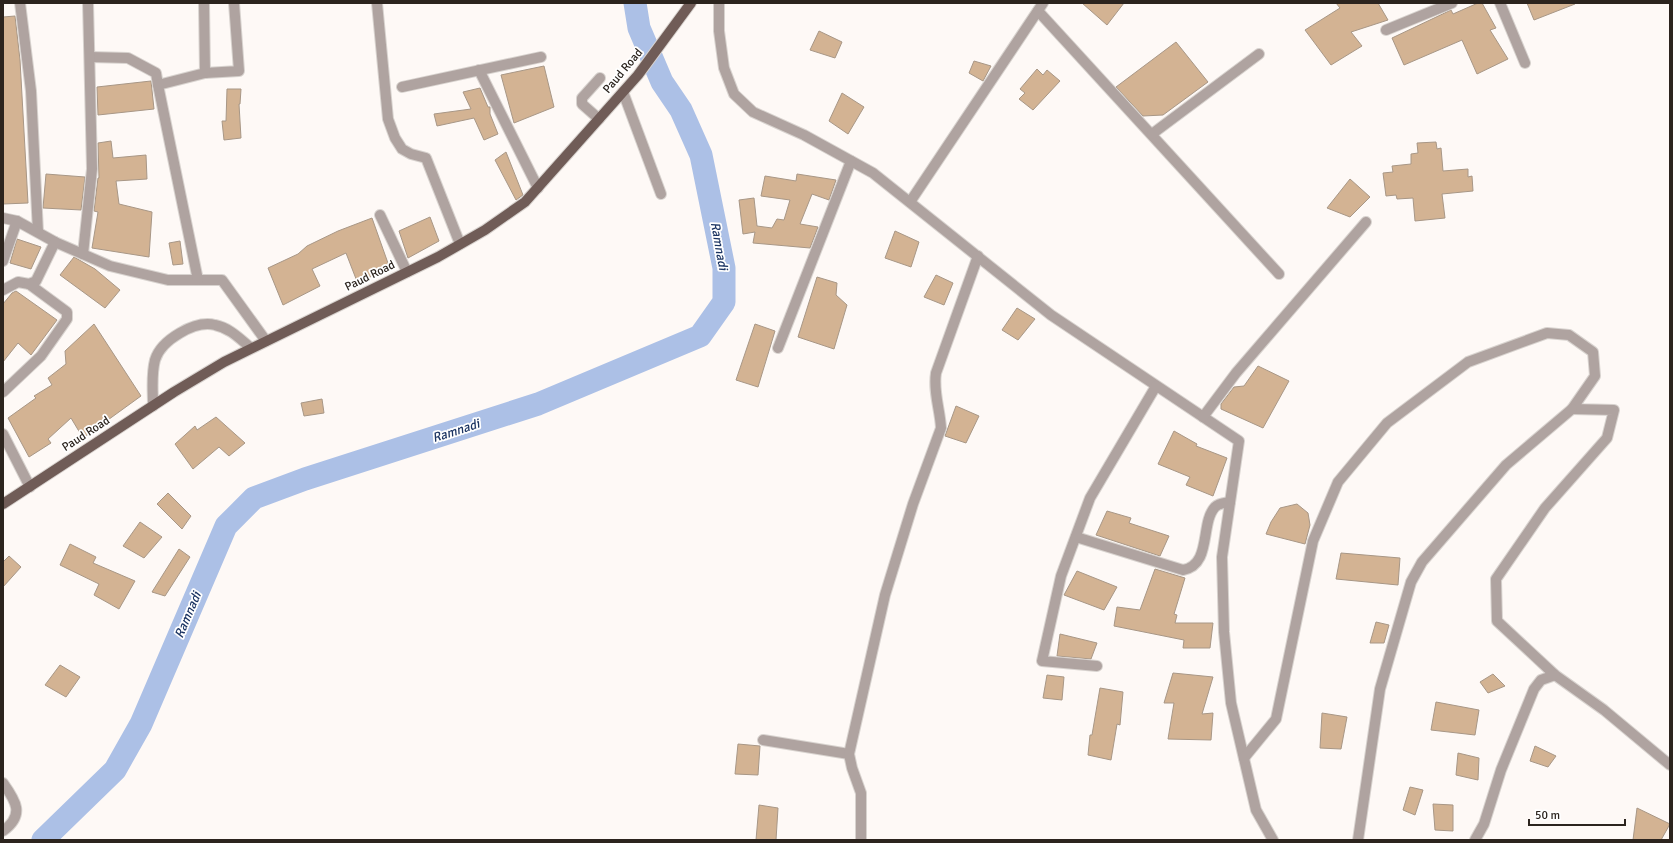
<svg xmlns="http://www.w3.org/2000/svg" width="1673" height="843" font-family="Signika,sans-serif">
<rect width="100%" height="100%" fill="#fef9f6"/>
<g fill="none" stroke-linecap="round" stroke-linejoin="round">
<!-- river -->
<path stroke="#acc0e6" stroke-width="23" d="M43 840 115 770 141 724 226 526 254 498 305 479 538 404 700 336 724 302V268L701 155 681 110 662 82 639 28 635 3"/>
</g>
<!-- building -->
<g fill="#d3b393" stroke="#a89786">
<path d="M1082 3H1124L1107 25Z"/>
<path d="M1336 3H1378L1388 20 1351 32 1362 46 1331 65 1305 30 1340 8Z"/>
<path d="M1478 3H1482L1496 28 1490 30 1508 59 1477 74 1462 40 1404 65 1392 38 1451 10 1453 14Z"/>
<path d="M1527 3H1575V4L1534 20Z"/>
<path d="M15 16 20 60 28 203 3 204V17Z"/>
<path d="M819 31 842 42 835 58 810 50Z"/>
<path d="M1176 42 1208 82 1163 115 1143 116 1116 87Z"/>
<path d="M974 61 991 66 983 81 969 73Z"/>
<path d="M544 66 554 107 514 123 501 75Z"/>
<path d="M1037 69 1043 75 1047 70 1060 81 1033 110 1019 99 1025 93 1020 89Z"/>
<path d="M151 81 154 109 98 115 97 87Z"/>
<path d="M480 88 488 107H490V114L498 134 484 140 474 118 437 126 434 114 471 109 463 92Z"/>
<path d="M227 89H241L240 104H239L241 138 224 140 222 121H226Z"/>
<path d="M842 93 864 107 848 134 829 121Z"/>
<path d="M111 141 113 158 146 155 147 179 116 181 119 204 152 212 149 257 92 248 98 212 94 211 98 178H99L98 143Z"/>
<path d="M1436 142 1437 149 1441 148 1443 171 1468 169V177L1472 176 1473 191 1442 194 1445 218 1415 221 1413 198 1397 199 1396 195 1386 196 1383 173 1393 172 1392 166 1411 164V154L1418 153 1417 143Z"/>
<path d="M506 152 523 195 516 200 495 160Z"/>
<path d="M46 174 85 177 81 210 43 208Z"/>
<path d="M797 174 836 180 829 200 812 194 800 224 818 227 810 248 753 243 755 232 743 234 739 200 754 198 757 226 772 228 777 219 784 220 790 200 761 196 765 176 796 181Z"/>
<path d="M1350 179 1370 197 1350 217 1327 208Z"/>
<path d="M430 217 439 241 408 258 399 231Z"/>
<path d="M372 218 389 266 358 284 346 253 312 269 320 286 283 305 268 268 298 254 307 246 338 231Z"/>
<path d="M895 231 919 242 911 267 885 258Z"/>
<path d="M17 239 41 247 31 269 10 263Z"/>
<path d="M180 241 183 264 173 265 169 243Z"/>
<path d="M74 257 95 269 120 290 105 308 60 275Z"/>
<path d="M936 275 953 283 944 305 924 297Z"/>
<path d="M817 277 837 283 836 295 847 305 834 349 798 337Z"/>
<path d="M16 291 57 320 31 355 18 343 3 362V304L12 293Z"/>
<path d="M1017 308 1035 319 1018 340 1002 330Z"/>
<path d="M94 324 141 396 83 438 71 418 48 439 51 443 29 457 8 418 36 398 34 396 52 385 48 378 66 364 65 351Z"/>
<path d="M755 324 775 331 758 387 736 380Z"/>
<path d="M1258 366 1289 381 1263 428 1221 409V404L1234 387 1244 386Z"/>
<path d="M322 399 324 413 304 416 301 403Z"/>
<path d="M956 406 979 416 966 443 945 436Z"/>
<path d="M216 417 245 443 229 456 219 447 193 469 175 444 195 426 197 430Z"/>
<path d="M1174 431 1197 444 1196 446 1227 458 1213 496 1186 485 1190 477 1158 464Z"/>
<path d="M168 493 191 516 182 529 157 504Z"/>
<path d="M1297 504 1308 513 1310 525 1305 544 1266 534 1271 522 1280 508Z"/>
<path d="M1107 511 1131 518 1129 523 1169 536 1160 556 1096 535Z"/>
<path d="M140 522 162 537 144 558 123 546Z"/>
<path d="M70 544 96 557 93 563 135 581 119 609 94 595 99 584 60 565Z"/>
<path d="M179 549 190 557 165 596 152 592Z"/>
<path d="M1341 553 1400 558 1398 585 1336 579Z"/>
<path d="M9 556 21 567 3 587V562Z"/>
<path d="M1155 569 1185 578 1174 614 1177 615 1175 623H1213L1210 648H1183L1184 640 1114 626 1117 607 1140 610Z"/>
<path d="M1077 571 1117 587 1104 610 1064 595Z"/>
<path d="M1376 622 1389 625 1384 643H1370Z"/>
<path d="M1060 634 1097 643 1091 659 1057 656Z"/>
<path d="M60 665 80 677 66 697 45 685Z"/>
<path d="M1173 673 1213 677 1202 714 1213 713 1211 740 1168 739 1174 703H1164Z"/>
<path d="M1493 674 1505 686 1488 693 1480 682Z"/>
<path d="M1047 675 1064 677 1062 700 1043 698Z"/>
<path d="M1100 688 1123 692 1120 725 1117 724 1111 760 1088 755 1090 735H1092Z"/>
<path d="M1436 702 1479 710 1475 735 1431 730Z"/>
<path d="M1322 713 1347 717 1341 749 1320 748Z"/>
<path d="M738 744 760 746 758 775 735 774Z"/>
<path d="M1535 746 1556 756 1548 767 1530 761Z"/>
<path d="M1458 753 1479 758 1478 780 1456 775Z"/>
<path d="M1410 787 1423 790 1415 815 1403 810Z"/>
<path d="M1433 804 1453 805V831L1435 830Z"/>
<path d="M759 805 778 808 776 840H756Z"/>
<path d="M1637 808 1670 824 1661 840H1633Z"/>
</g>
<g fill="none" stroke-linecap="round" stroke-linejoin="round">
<defs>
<g id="minor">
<path d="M20 3 31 91 38 232"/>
<path d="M377 3 388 119 395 138 402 149 411 154 426 158 460 244"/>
<path d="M719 3V31L724 68 734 94 753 112 804 135 873 173 1051 315 1239 441 1222 557 1224 632 1231 703 1256 810 1273 840"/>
<path d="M1500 3 1525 63"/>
<path d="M1038 11 1279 274"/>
<path d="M1386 30 1452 3"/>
<path d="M90 57 128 58 156 73 158 85"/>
<path d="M479 70 538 188"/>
<path d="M205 73 239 71 234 3"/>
<path d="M402 87 541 57"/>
<path d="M623 92 661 194"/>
<path d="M599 119 582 104V98L600 78"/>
<path d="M1152 134 1259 54"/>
<path d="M910 202 1043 3"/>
<path d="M380 215 407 272"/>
<path d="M3 218 17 221 55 242 110 266 168 280H222L266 341"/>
<path d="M83 254 92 169 88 3"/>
<path d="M3 261 17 221"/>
<path d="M198 280 158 85 205 73 204 3"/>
<path d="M3 290 18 282 29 284 36 281 55 242"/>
<path d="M778 348 851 161"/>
<path d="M3 392 41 356 67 319V312L29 284"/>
<path d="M153 406C153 391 151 375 155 360 161 340 195 320 215 325 230 328 240 339 251 348"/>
<path d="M1203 417 1236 373 1366 222"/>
<path d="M3 434 30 487"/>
<path d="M1076 537 1183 570C1212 565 1200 523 1215 507 1219 503 1224 503 1230 502"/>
<path d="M1097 666 1042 661 1061 576 1090 498 1156 386"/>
<path d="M763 740 849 754"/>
<path d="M1244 758 1276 719 1313 541 1338 482 1387 423 1468 362 1547 333 1569 335 1593 352 1595 376 1572 409 1614 410 1607 438 1545 508 1496 579 1497 621 1555 675 1604 710 1670 765"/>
<path d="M3 783C16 801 25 815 3 831"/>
<path d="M861 840V793L852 768 849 754 885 595 913 504 941 428C940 409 933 392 936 373L978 256"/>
<path d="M1358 840 1380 689 1411 582 1422 562 1506 465 1572 409"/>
<path d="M1475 840 1484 824 1501 770 1534 689 1541 680 1555 675"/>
</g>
<path id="major" d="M3 504 174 392 224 362 438 257 485 230 525 202 638 75 691 3"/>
</defs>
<!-- minor casing -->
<use href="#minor" stroke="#d8d3cf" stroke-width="12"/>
<!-- major casing -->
<use href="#major" stroke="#d8d3cf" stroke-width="12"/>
<!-- minor -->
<use href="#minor" stroke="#afa3a0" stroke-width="10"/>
<!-- major -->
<use href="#major" stroke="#705c57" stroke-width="10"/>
</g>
<g text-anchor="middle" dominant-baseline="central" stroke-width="3.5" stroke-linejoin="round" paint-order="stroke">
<!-- street labels -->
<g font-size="12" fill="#2c241e" stroke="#fff">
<text transform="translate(623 71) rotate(-50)">Paud Road</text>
<text transform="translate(370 276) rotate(-26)">Paud Road</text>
<text transform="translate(86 434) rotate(-33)">Paud Road</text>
</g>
<!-- water labels -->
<g font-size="13" font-style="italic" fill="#1b3462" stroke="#fff">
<text transform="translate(719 246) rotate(80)">Ramnadi</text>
<text transform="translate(456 431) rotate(-18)">Ramnadi</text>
<text transform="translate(188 615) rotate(-67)">Ramnadi</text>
</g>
</g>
<!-- border -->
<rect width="1673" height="843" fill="none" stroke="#2c241e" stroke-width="8"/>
<!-- scale -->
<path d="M1529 819v6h96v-6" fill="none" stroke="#2c241e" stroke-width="2"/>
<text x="1535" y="819" font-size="12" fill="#2c241e" stroke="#ffffff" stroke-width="3" paint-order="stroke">50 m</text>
</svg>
